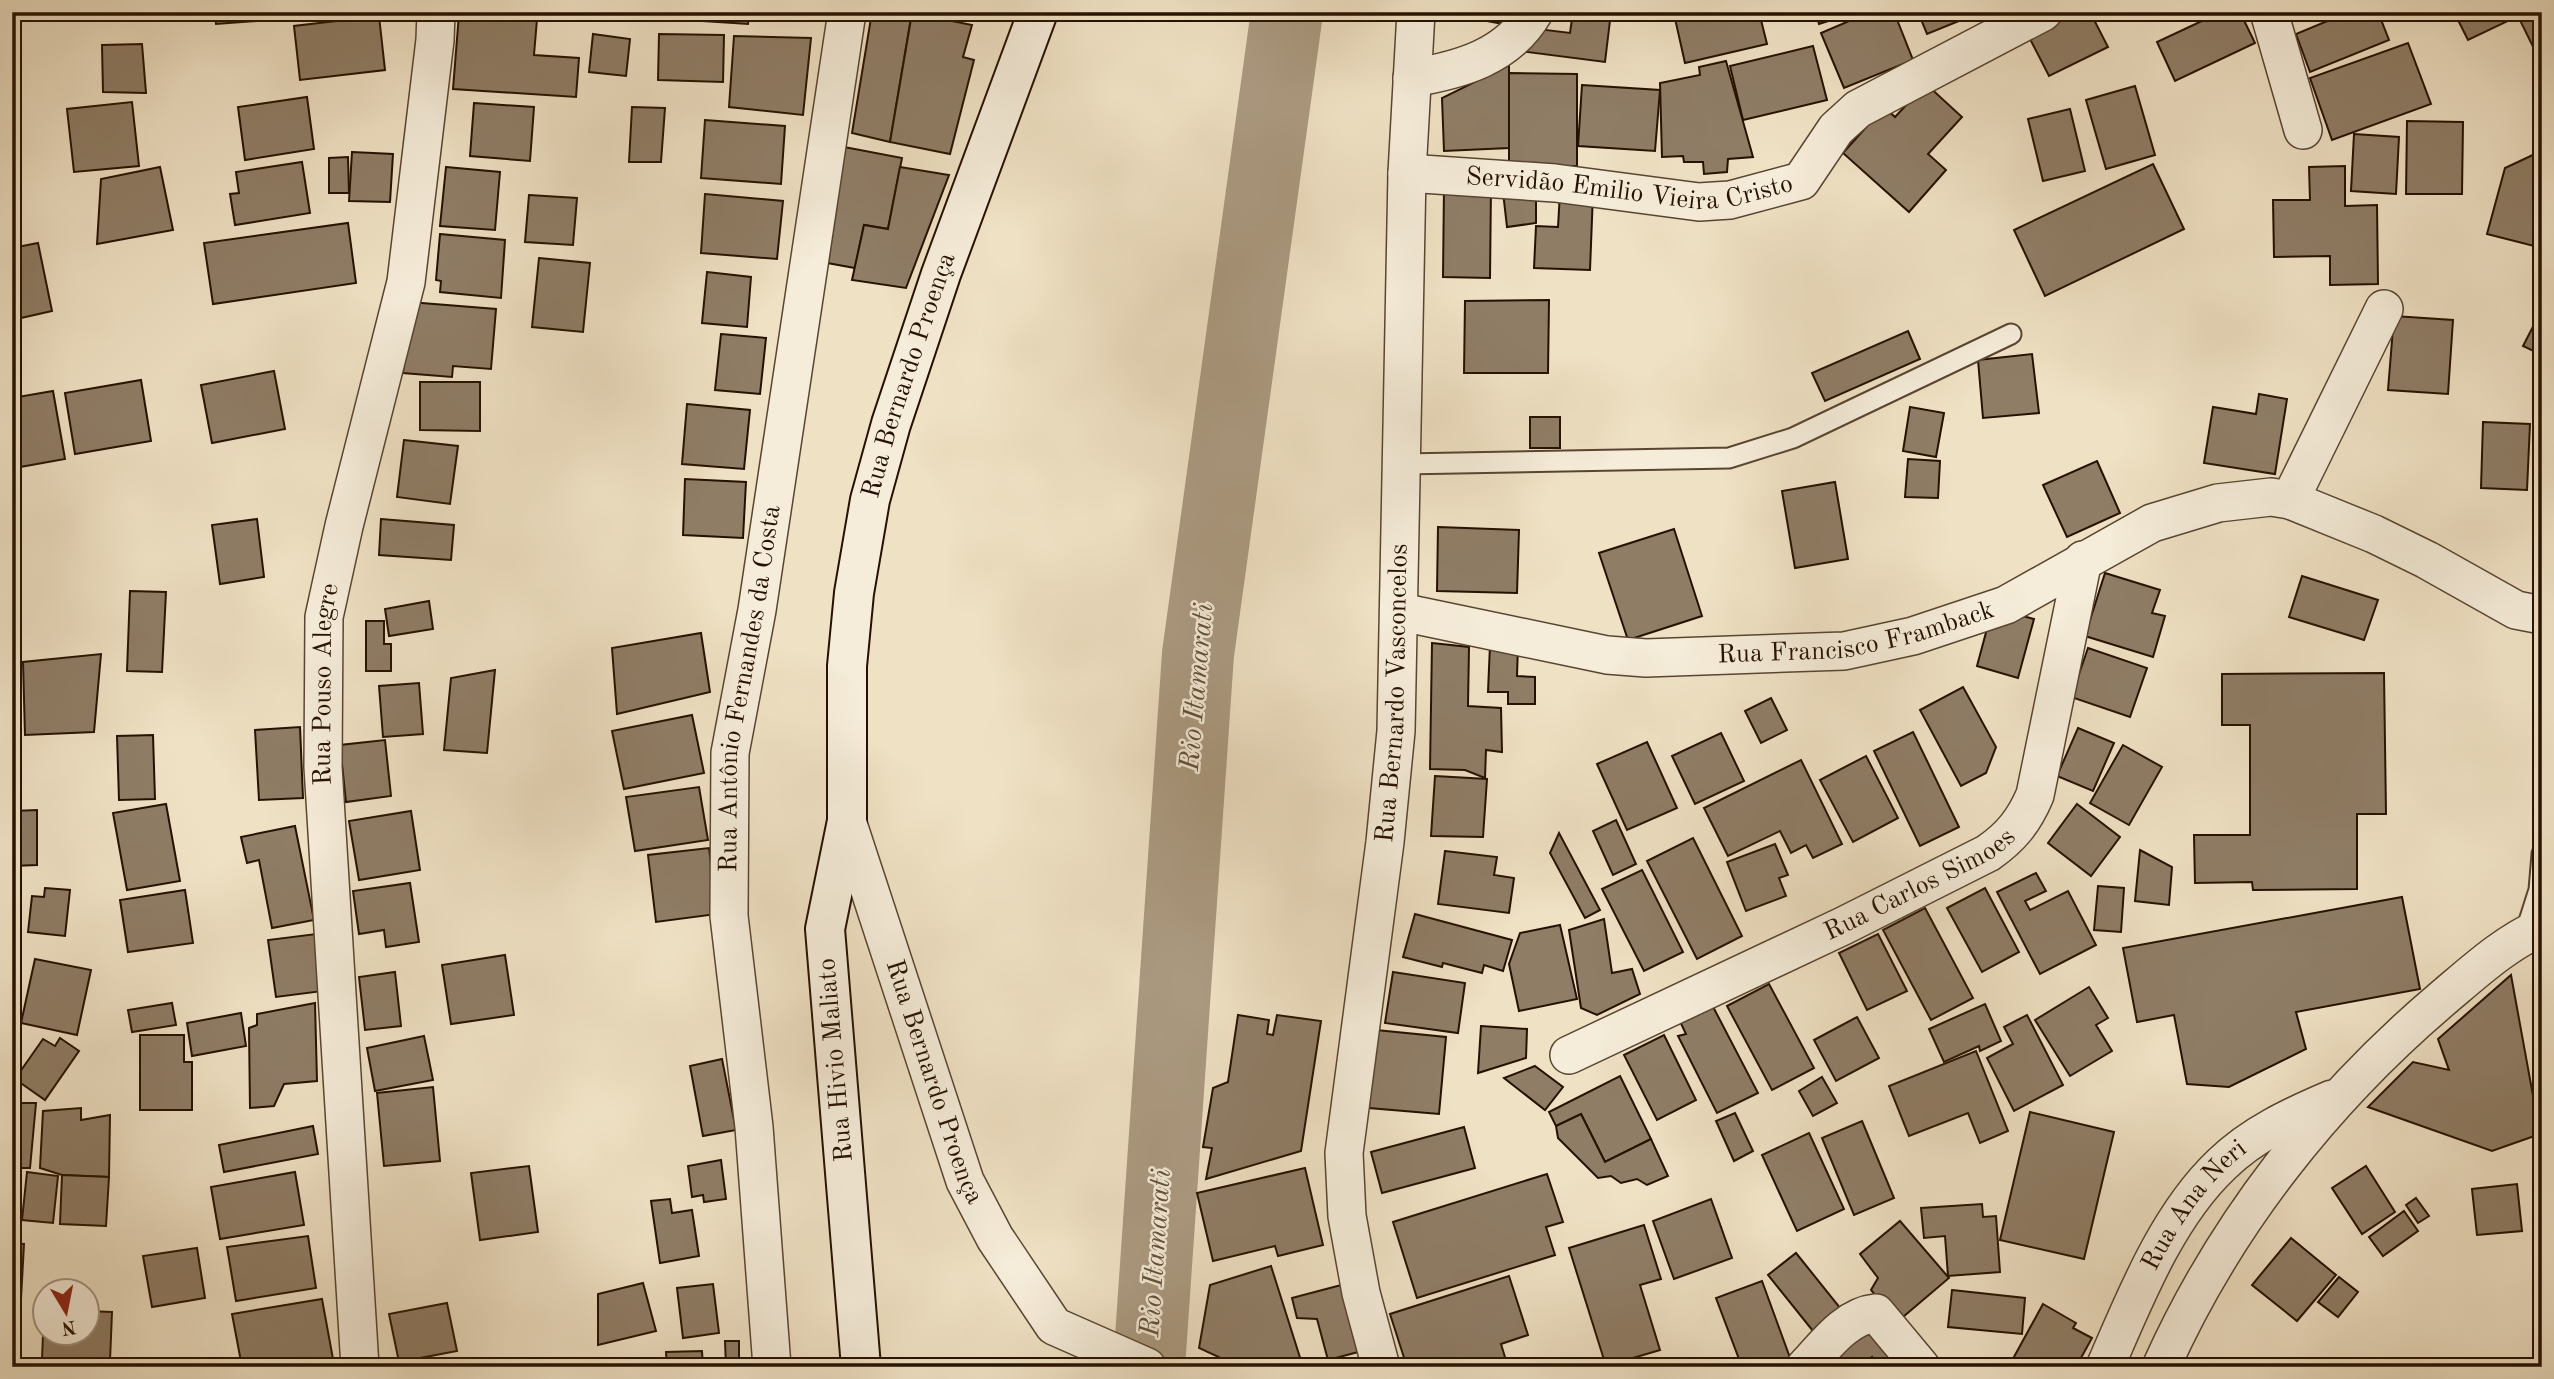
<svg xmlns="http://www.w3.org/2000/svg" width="2554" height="1379" font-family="'Old Standard TT',serif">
<rect width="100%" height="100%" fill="#efe1c4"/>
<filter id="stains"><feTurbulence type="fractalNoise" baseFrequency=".00286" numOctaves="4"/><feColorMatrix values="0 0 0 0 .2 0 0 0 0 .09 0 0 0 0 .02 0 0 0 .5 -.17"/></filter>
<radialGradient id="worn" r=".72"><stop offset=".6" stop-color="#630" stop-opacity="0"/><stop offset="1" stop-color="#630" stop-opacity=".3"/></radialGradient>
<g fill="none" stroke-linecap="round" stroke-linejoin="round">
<!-- river -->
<path stroke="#ab9a81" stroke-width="72" d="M1149 1367 1198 654 1287 12"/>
</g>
<!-- building -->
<g fill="#8f7d66" stroke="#261100" stroke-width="2">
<path d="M215 12H269V20L216 24Z"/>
<path d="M657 12H749L748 24 657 18Z"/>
<path d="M872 12H912L890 142 852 133Z"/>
<path d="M1439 12H1513L1509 25Z"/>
<path d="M1573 12H1611L1605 62 1527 52 1530 28 1570 33Z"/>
<path d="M1682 12H1759L1767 44 1685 63 1674 14Z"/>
<path d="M1816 12H1857L1819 24Z"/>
<path d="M1870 12H1894L1913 60 1844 88 1821 33Z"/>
<path d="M1918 12H1981L1927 34Z"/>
<path d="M2068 12H2090L2108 47 2049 76 2027 33Z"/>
<path d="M2221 12H2240L2255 43 2175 81 2157 42Z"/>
<path d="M2349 12H2378L2389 40 2310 72 2296 34Z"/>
<path d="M2454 12H2542V65L2518 16 2468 40Z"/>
<path d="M912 13 972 25 963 57 974 60 950 154 890 142Z"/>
<path d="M459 14 537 19 534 55 579 58 576 97 453 89Z"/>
<path d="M379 16 385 70 300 80 294 26Z"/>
<path d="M593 34 630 39 626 76 589 72Z"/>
<path d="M659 34 724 35 723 82 658 80Z"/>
<path d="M734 36 811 38 803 115 729 107Z"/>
<path d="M2408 43 2431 104 2332 140 2310 78Z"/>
<path d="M142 44 146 93 103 92 102 45Z"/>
<path d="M1813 46 1827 100 1743 120 1730 66Z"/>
<path d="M1726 61 1753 157 1728 159 1727 172 1704 174 1703 162H1684L1683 156 1662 157 1660 83 1700 75 1699 67Z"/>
<path d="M1509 65V148L1444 151 1442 98Z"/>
<path d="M1509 73 1577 74V166H1509Z"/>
<path d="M1926 84 1962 117 1928 154 1946 170 1909 212 1843 153 1884 107 1895 117Z"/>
<path d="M1582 85 1660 90 1655 151 1578 146Z"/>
<path d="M2135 86 2155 155 2106 169 2086 100Z"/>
<path d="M307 97 314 149 245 160 238 107Z"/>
<path d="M132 102 139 166 74 172 67 109Z"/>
<path d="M474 103 534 107 530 161 470 156Z"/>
<path d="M632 107 665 108 661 162H629Z"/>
<path d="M2070 109 2085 171 2043 181 2028 119Z"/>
<path d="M705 120 785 126 781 184 701 178Z"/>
<path d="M2407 121 2463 122 2462 194H2406Z"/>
<path d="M2354 134 2399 137 2396 194 2351 191Z"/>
<path d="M839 146 902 158 888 229 864 225 855 268 816 261Z"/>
<path d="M352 152 393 154 390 202 349 201Z"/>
<path d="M2537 153 2542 158V248L2487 234 2505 168Z"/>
<path d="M348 157 349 193H329V158Z"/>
<path d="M302 162 310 213 235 225 230 194 239 193 236 172Z"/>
<path d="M2153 164 2184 229 2045 296 2014 230Z"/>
<path d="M2345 166V206L2377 205 2378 284 2330 285V256L2274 257 2273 200H2310L2309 167Z"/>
<path d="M160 167 173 230 97 244 101 179Z"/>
<path d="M446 167 500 172 495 230 440 226Z"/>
<path d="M900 167 949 175 906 288 852 280 864 225 888 229Z"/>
<path d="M1502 183 1536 189V223L1507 227Z"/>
<path d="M1444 186H1491L1490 278 1443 277Z"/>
<path d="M1560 193H1593L1590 270 1534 268 1536 226 1558 227Z"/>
<path d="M705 194 783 201 777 259 701 253Z"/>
<path d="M529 195 577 198 573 245 525 242Z"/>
<path d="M348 223 356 283 213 304 204 243Z"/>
<path d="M440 234 505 240 501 298 440 292 441 281 436 280Z"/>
<path d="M38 243 52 311 21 318 12 279V248Z"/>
<path d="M539 258 590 263 583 332 532 327Z"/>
<path d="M707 272 751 277 747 327 702 323Z"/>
<path d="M1549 300 1548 373H1464L1465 301Z"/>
<path d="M409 302 496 309 491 369 453 366 452 377 403 373Z"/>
<path d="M2541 311H2542V355L2523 346Z"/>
<path d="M2394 316 2453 320 2448 394 2388 390Z"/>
<path d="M1908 331 1920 359 1825 401 1812 373Z"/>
<path d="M721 334 766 338 760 394 715 390Z"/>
<path d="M2032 354 2039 413 1983 418 1978 360Z"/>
<path d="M274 371 285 429 212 443 201 385Z"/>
<path d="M141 380 151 441 75 454 65 393Z"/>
<path d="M420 382H480V431L420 430Z"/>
<path d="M53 391 65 459 20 467 12 423V398Z"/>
<path d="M2259 394 2287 399 2275 474 2204 463 2213 407 2256 414Z"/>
<path d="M687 404 750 410 744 469 682 464Z"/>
<path d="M1910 407 1944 413 1936 457 1903 451Z"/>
<rect x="1530" y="417" width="30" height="31"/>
<path d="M2483 422 2530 424 2527 490 2481 488Z"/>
<path d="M404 440 458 446 450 504 397 497Z"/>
<path d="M1908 459 1940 461 1938 498 1905 497Z"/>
<path d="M2097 461 2120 513 2067 537 2043 485Z"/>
<path d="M685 479 746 482 743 538 683 535Z"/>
<path d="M1835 482 1848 559 1795 568 1782 491Z"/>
<rect x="2537" y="500" width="5" height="80"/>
<path d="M257 519 264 577 220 584 212 525Z"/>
<path d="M381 519 454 525 451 560 379 555Z"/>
<path d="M1438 527 1519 530 1517 593 1437 591Z"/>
<path d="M1674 529 1702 616 1628 640 1599 553Z"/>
<path d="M2105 573 2160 590 2152 613 2165 616 2153 657 2085 636Z"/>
<path d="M2302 576 2378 600 2364 640 2289 617Z"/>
<path d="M130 591 166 592 162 672 127 671Z"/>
<path d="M429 601 433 629 389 636 385 609Z"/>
<path d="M2008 612 2034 619 2018 678 1977 666 1988 625Z"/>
<path d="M366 621H384V644H391V671H366Z"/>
<path d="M701 633 710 692 617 714 612 648Z"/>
<path d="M1432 643 1469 647 1468 706 1501 708 1502 752 1486 750 1485 778 1465 770 1430 769Z"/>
<path d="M1490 645 1518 646 1517 676 1535 677V704H1508V692H1488Z"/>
<path d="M2088 648 2147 668 2130 717 2071 697Z"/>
<path d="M101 654 94 732 25 735 23 662Z"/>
<path d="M495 670 487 753 444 750 451 678Z"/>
<path d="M2384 673 2386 814H2357V889L2253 890 2252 882 2195 883 2194 835H2250V725H2222V674Z"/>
<path d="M419 683 423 734 383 737 379 686Z"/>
<path d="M1963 687 1996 747 1986 773 1961 786 1920 710Z"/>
<path d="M1771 698 1787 730 1761 743 1745 711Z"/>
<path d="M692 715 704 773 624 789 612 731Z"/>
<path d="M12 717H17L20 758 12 759Z"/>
<path d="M300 727 303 798 259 800 255 730Z"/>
<path d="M2078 728 2114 743 2093 791 2057 776Z"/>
<path d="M1913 732 1959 827 1920 846 1874 751Z"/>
<path d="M1721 733 1744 781 1695 804 1672 756Z"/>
<path d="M153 735 155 799 119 800 117 736Z"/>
<path d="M385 740 391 796 346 802 340 745Z"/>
<path d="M1647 742 1677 808 1627 830 1597 764Z"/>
<path d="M2123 745 2162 767 2129 825 2090 803Z"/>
<path d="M1866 756 1898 818 1853 842 1820 780Z"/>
<path d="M1801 760 1842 844 1813 858 1806 845 1791 853 1780 831 1728 856 1704 808Z"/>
<path d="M1435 776 1487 779 1483 837 1431 836Z"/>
<path d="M699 787 708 840 635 851 626 797Z"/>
<path d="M12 799 13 811 37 810V865L12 866Z"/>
<path d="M166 804 180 881 127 890 113 813Z"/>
<path d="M2077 804 2120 837 2091 876 2048 843Z"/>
<path d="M411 811 420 870 359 880 349 821Z"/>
<path d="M1616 820 1636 864 1613 875 1593 831Z"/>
<path d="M295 826 314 920 272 928 259 860 247 863 241 837Z"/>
<path d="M1559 833 1600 910 1585 918 1550 853Z"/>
<path d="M1693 838 1742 936 1697 959 1647 861Z"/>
<path d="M1775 844 1788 875 1779 878 1786 896 1746 911 1727 862Z"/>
<path d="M709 848 717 914 656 922 648 855Z"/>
<path d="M2140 850 2172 867 2169 905 2135 901Z"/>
<path d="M1445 851 1497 857 1494 875 1514 878 1509 913 1438 904Z"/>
<path d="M1642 870 1683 952 1644 971 1602 889Z"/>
<path d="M2036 873 2046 891 2025 901 2030 910 2068 891 2096 945 2040 974 1997 892Z"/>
<path d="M410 883 419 942 386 947 384 930 359 934 353 891Z"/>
<path d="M2098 886 2124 888 2121 932 2094 930Z"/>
<path d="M45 888 70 890 65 936 28 932 32 896 44 897Z"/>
<path d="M1985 888 2019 952 1982 972 1947 908Z"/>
<path d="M185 890 193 943 128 952 120 900Z"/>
<path d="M2402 897 2420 989 2296 1012 2306 1049 2229 1087 2187 1084 2174 1015 2137 1022 2123 948Z"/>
<path d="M1925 908 1973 998 1931 1020 1883 930Z"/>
<path d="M1415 914 1512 940 1503 971 1484 965 1482 973 1443 963 1442 967 1403 957Z"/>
<path d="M1604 919 1612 973 1632 969 1640 994 1597 1015 1581 1008 1569 930Z"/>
<path d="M1560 925 1577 999 1519 1011 1509 964 1520 933Z"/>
<path d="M316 934 323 991 276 997 268 940Z"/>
<path d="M1878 934 1907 991 1867 1010 1839 953Z"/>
<path d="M505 955 514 1015 451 1024 442 965Z"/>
<path d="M35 959 91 970 77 1035 21 1023Z"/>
<path d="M395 972 401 1026 365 1030 359 977Z"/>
<path d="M1393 972 1465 983 1458 1033 1385 1023Z"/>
<path d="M2511 975 2540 1134 2492 1151 2368 1107 2413 1062 2449 1070 2438 1039Z"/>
<path d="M1769 984 1814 1068 1772 1090 1727 1006Z"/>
<path d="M2089 987 2108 1018 2096 1025 2112 1051 2070 1076 2035 1020Z"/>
<path d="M1709 999 1758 1093 1717 1113 1678 1036 1686 1034 1677 1015Z"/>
<path d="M172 1003 176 1025 132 1032 128 1010Z"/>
<path d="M315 1003 317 1081 284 1084 274 1106 250 1108 249 1028 257 1025V1014Z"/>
<path d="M1985 1004 2001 1041 1980 1051 1979 1046 1944 1062 1929 1029Z"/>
<path d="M241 1013 246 1046 192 1056 187 1023Z"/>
<path d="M1238 1015 1269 1020 1267 1034 1273 1035 1277 1015 1321 1021 1301 1151 1206 1179 1212 1148 1203 1147 1213 1088 1228 1082Z"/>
<path d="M2027 1015 2063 1085 2014 1111 1987 1058 2013 1044 2004 1027Z"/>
<path d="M1857 1017 1879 1058 1836 1081 1814 1040Z"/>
<path d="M1481 1026 1527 1029 1526 1058 1478 1073Z"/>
<path d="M1376 1030 1446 1037 1439 1114 1369 1108Z"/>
<path d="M140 1035H184V1062H192V1110H140Z"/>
<path d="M1664 1035 1696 1100 1657 1120 1624 1055Z"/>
<path d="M424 1036 433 1080 375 1091 367 1048Z"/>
<path d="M60 1038 79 1051 45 1100 15 1079 43 1039 55 1046Z"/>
<path d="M1976 1051 2008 1131 1980 1143 1968 1113 1909 1136 1889 1086Z"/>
<path d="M722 1059 736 1130 703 1136 690 1066Z"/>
<path d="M1535 1066 1563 1087 1545 1110 1504 1078Z"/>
<path d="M1620 1076 1651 1139 1605 1162 1581 1114 1556 1126 1549 1112Z"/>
<path d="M1822 1077 1837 1103 1813 1116 1799 1091Z"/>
<path d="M433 1087 440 1161 384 1166 377 1093Z"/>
<path d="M15 1103H36L30 1168H12Z"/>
<path d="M81 1108V1120L110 1115 109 1177 62 1175 40 1168 43 1111Z"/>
<path d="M2030 1112 2114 1132 2084 1259 2000 1240Z"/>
<path d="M1735 1113 1753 1151 1734 1161 1716 1121Z"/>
<path d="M1581 1114 1605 1162 1651 1139 1668 1176 1647 1185 1637 1179 1621 1183 1611 1176 1598 1178 1558 1138 1556 1126Z"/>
<path d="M1862 1121 1894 1198 1854 1215 1822 1138Z"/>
<path d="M313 1126 318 1154 224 1172 219 1145Z"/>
<path d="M1464 1127 1475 1168 1382 1193 1371 1152Z"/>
<path d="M1809 1133 1844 1209 1797 1231 1762 1155Z"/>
<path d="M721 1160 726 1199 704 1202 703 1195 692 1197 688 1166Z"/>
<path d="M529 1166 538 1232 480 1240 471 1173Z"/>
<path d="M2366 1166 2395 1212 2362 1234 2332 1188Z"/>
<path d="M1305 1168 1323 1245 1278 1256 1275 1246 1213 1261 1197 1193Z"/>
<path d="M27 1172 58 1176 53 1223 22 1220Z"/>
<path d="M295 1172 304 1225 220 1239 211 1187Z"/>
<path d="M1547 1174 1563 1222 1546 1227 1555 1255 1417 1298 1393 1222Z"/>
<path d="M62 1175 109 1177 106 1226 60 1224Z"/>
<path d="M2517 1184 2522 1231 2477 1235 2472 1189Z"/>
<path d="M2416 1198 2429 1216 2418 1223 2406 1205Z"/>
<path d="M670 1199 672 1213 692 1210 699 1256 660 1263 651 1201Z"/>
<path d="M1711 1199 1732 1258 1674 1279 1653 1221Z"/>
<path d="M1982 1204 1983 1217 1996 1216 2000 1272 1948 1276 1945 1236 1924 1238 1921 1208Z"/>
<path d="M2404 1211 2418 1231 2383 1256 2369 1237Z"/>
<path d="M1900 1221 1949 1278 1897 1322 1871 1290 1878 1278 1860 1254Z"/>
<path d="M1644 1225 1661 1279 1640 1285 1660 1350 1606 1366 1569 1248Z"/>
<path d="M308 1236 316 1288 236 1301 227 1247Z"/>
<path d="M2291 1238 2336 1275 2297 1321 2252 1285Z"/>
<path d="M12 1243 24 1244 21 1299 12 1298Z"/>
<path d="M197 1248 205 1298 152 1307 143 1256Z"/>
<path d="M1796 1253 1845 1314 1817 1336 1768 1275Z"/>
<path d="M1271 1266 1303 1367H1240L1199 1348 1210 1285Z"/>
<path d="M1509 1276 1528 1335 1501 1344 1508 1367H1407L1390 1314Z"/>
<path d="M2339 1277 2358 1292 2338 1317 2318 1302Z"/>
<path d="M1762 1281 1793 1366 1790 1367H1742L1716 1298Z"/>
<path d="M643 1283 656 1331 598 1345V1294Z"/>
<path d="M713 1284 719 1333 683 1338 677 1288Z"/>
<path d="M1345 1284 1362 1351 1328 1360 1317 1319 1297 1318 1292 1298Z"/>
<path d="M1952 1290 2025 1298 2022 1334 1948 1327Z"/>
<path d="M322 1299 333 1359 284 1367H242L232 1314Z"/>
<path d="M447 1303 457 1351 399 1362 389 1314Z"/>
<path d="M2043 1304 2076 1323 2073 1328 2092 1338 2076 1367 2009 1366Z"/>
<path d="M44 1310 46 1334H88V1311L112 1312 110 1361 42 1359Z"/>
<path d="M1874 1319 1902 1367H1878L1872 1357 1858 1367H1833L1824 1354Z"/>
<path d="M725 1341H739V1367H726Z"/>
<path d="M702 1351 703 1367H667L666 1352Z"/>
</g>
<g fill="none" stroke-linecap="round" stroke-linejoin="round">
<defs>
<g id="lane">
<path d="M1403 464 1729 458 1793 438 2011 334"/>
<path d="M2525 934 2539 890 2542 854"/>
</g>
<g id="street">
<path d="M2269 12 2303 130"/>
<path d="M1412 78C1460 70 1508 57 1534 12"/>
<path id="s1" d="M1407 173 1555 183 1699 202 1730 200 1801 181 1836 129 1858 109 2043 12"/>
<path d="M2290 500 2384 309"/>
<path id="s2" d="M1401 612 1607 655 1646 658 1844 651 1913 636 2006 605 2152 523 2218 503 2271 497 2290 500 2374 534 2427 560 2516 610 2542 615"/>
<path id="s3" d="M847 821 965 1181 995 1238 1054 1326 1147 1367"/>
<path id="s4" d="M1569 1055 1843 926 1988 853C2011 837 2024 821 2035 795L2083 560"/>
<path id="s5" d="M360 1367 323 767 324 617 344 526 406 282 435 40 436 12"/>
<path id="s6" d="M772 1367 754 1127 729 916 730 753 757 610 847 12"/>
<path id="s7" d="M1381 1367 1361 1293 1347 1216 1344 1153 1385 842 1396 731 1407 173 1416 12"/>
<path d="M1805 1367C1825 1346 1846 1316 1876 1313L1921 1367"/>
<path id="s8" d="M2105 1367C2135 1298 2167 1216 2222 1164 2253 1134 2292 1116 2332 1099"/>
<path d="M2161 1367C2225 1224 2324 1099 2443 998 2474 972 2505 943 2542 927"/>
</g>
<g id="secondary">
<path id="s9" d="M861 1367 825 929 847 821V666L854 593 870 500 891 424 941 274 1038 12"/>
</g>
</defs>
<!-- lane casing -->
<use href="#lane" stroke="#584531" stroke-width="23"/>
<!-- street casing -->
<use href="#street" stroke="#584531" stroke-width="40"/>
<!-- secondary casing -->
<use href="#secondary" stroke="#261100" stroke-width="42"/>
<!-- lane -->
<use href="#lane" stroke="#f5ecd9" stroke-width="19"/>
<!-- street -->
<use href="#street" stroke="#f5ecd9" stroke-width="37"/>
<!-- secondary -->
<use href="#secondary" stroke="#f5ecd9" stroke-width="38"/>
</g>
<g text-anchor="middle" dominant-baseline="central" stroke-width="5" stroke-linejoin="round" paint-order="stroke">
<!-- street labels -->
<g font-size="26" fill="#261100" stroke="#f5ecd9">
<text stroke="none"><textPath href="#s1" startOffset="224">Servidão Emilio Vieira Cristo</textPath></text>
<text stroke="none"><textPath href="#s9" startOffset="1003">Rua Bernardo Proença</textPath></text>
<text stroke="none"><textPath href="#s2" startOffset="462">Rua Francisco Framback</textPath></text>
<text stroke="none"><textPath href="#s5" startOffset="684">Rua Pouso Alegre</textPath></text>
<text stroke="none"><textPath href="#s6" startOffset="682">Rua Antônio Fernandes da Costa</textPath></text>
<text stroke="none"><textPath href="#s7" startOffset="681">Rua Bernardo Vasconcelos</textPath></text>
<text stroke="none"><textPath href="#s4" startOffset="390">Rua Carlos Simoes</textPath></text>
<text transform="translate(836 1060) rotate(-95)">Rua Hivio Maliato</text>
<text stroke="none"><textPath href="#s3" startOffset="275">Rua Bernardo Proença</textPath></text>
<text stroke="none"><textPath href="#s8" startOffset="186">Rua Ana Neri</textPath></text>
</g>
<!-- water labels -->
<g font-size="28" font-style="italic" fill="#624f3a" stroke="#f5ecd9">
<text transform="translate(1198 687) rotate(-85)">Rio Itamarati</text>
<text transform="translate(1157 1253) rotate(-86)">Rio Itamarati</text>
</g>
</g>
<!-- margin -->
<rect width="2554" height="1379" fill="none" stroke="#efe1c4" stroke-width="42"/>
<rect x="14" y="14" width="2526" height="1351" fill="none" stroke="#261100" stroke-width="3.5"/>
<rect x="21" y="21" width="2512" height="1337" fill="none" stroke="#261100" stroke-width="2"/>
<!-- north arrow -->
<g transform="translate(66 1312) rotate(170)"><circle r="33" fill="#f5ecd9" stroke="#a29482" stroke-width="2"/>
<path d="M0-5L12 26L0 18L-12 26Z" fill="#8f2418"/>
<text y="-10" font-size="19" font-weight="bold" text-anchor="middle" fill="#261100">N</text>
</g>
<rect width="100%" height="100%" filter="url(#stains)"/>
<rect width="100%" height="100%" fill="url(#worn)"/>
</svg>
